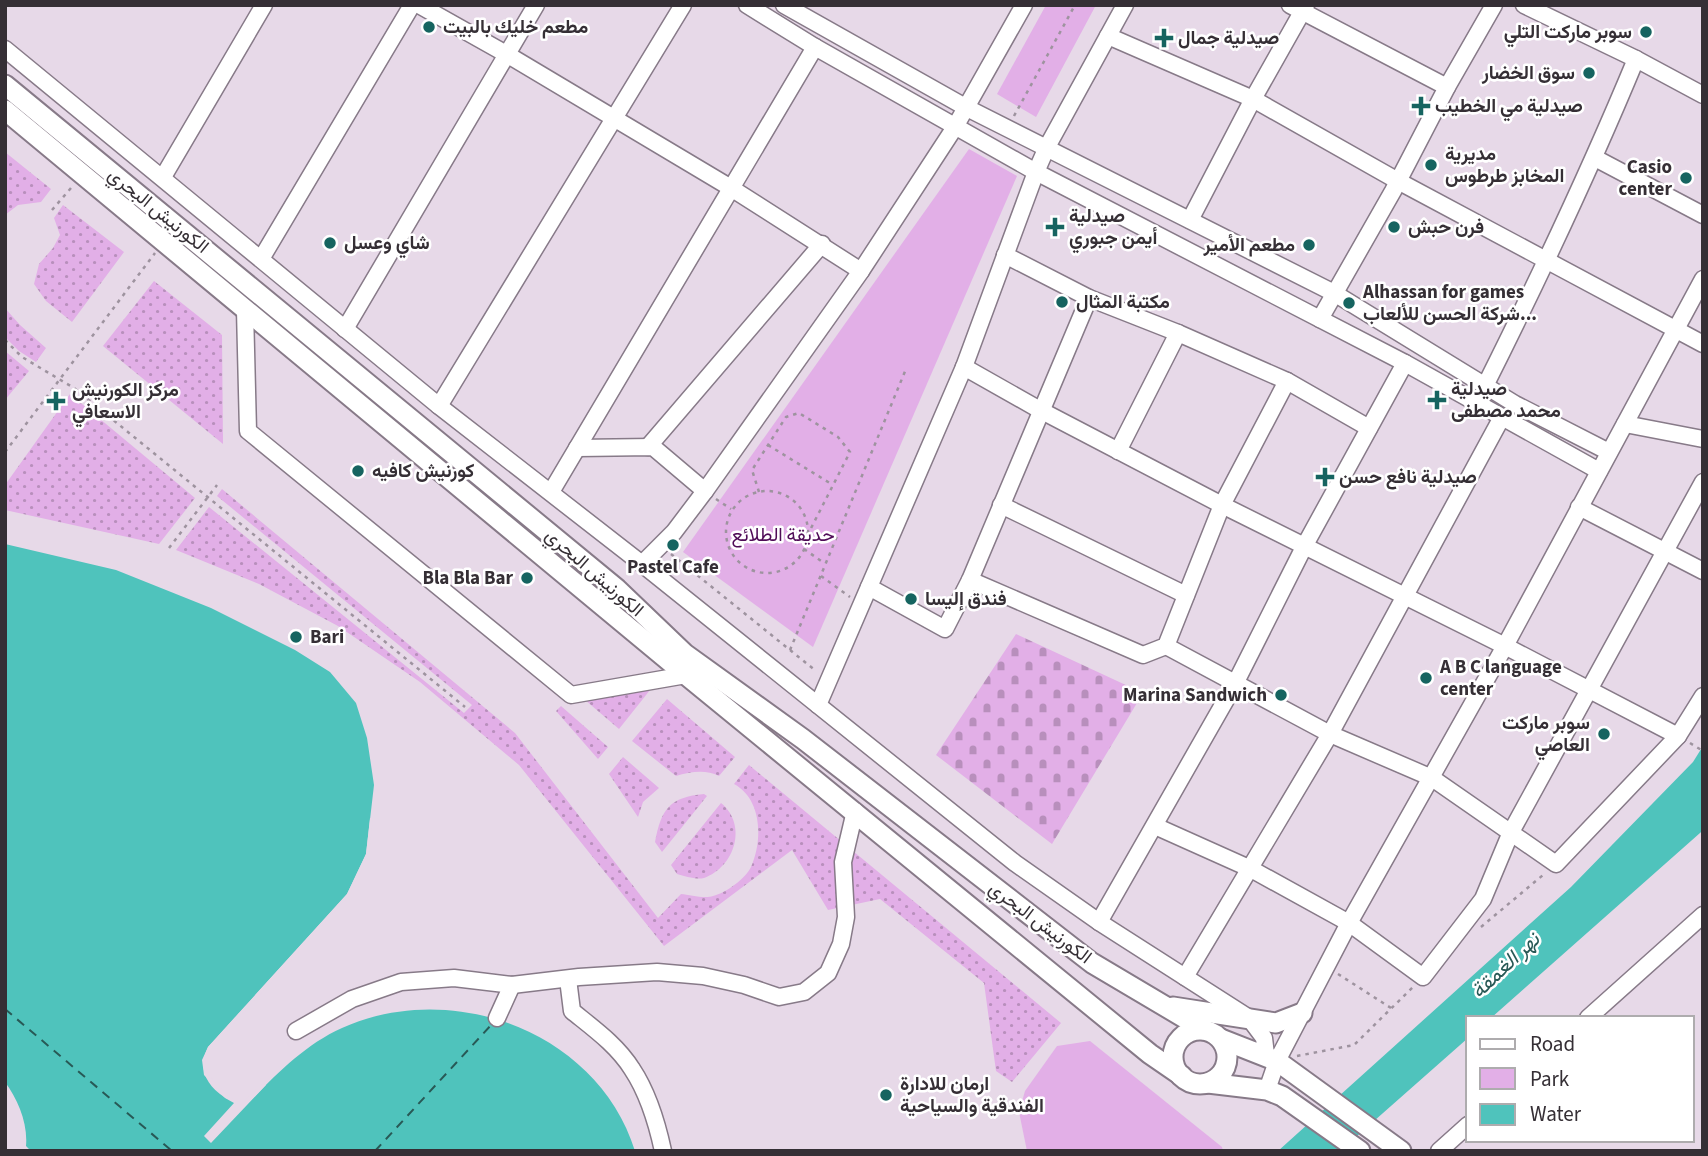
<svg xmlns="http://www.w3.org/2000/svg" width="1708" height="1156" font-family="'Source Sans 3',Vazirmatn,sans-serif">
<defs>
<pattern id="cemetery-stones" width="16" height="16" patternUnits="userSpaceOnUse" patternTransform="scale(1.75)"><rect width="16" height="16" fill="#e2afe7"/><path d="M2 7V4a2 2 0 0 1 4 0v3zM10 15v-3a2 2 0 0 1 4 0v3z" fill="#b88fbc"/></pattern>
<pattern id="garden-dots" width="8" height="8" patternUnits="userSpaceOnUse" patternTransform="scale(1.75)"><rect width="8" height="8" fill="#e2afe7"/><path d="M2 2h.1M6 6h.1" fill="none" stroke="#b88fbc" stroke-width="1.8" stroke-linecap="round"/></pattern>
</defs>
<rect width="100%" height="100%" fill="#e7d9e8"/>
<!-- green -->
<g fill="#e2afe7">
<path d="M1046 5H1096L1036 117 997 94Z"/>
<path d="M969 149 1017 176 813 647 683 552Z"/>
<path d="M1090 1041 1222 1147 1223 1151H1027L1019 1112 1025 1091 1057 1046Z"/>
</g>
<!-- cemetery -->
<path fill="url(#cemetery-stones)" d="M1016 634 1143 693 1052 844 936 755Z"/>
<!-- garden -->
<g fill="url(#garden-dots)">
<path d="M5 152 51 189 41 202 18 205 5 215Z"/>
<path d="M63 205 124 252 72 322 46 301 34 284 39 264 53 248 60 235 54 218Z"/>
<path d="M154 281 222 335 223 444 103 346Z"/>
<path d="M5 308 20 325 46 348 36 362 19 351 5 337Z"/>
<path d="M5 351 29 371 5 400Z"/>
<path d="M70 394 195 498 159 544 5 510V485Z"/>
<path d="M222 489 515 733 658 918 681 894C690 895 705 899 713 896 726 893 746 878 751 867 763 840 762 799 734 784L749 765 1061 1023 1012 1082 996 1071 984 983 880 899 828 910 792 850 664 946 519 765 420 682 338 626 259 584 176 550 209 507 464 713 472 705 217 496Z"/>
<path d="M658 680 619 729 578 694Z"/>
<path d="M667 699 735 757 719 776C705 769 690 772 676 776L632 741Z"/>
<path d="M561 706 608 747 598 759 556 711Z"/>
<path d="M623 757 659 788 643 802 638 817 609 774Z"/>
<path d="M704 794 707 796 662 852 655 842C661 809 670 797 704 794Z"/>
<path d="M721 803C748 825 735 867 704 878 696 880 685 876 677 874L671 865Z"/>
</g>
<!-- water -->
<g fill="#4fc3bc">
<path d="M5 544 116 570 211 608 295 650 330 672 356 703 367 738 374 785 366 854 347 894 208 1047C198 1068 205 1084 224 1097 230 1101 240 1102 247 1104 276 1075 304 1045 342 1028 452 978 598 1032 635 1151H31L26 1146C28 1123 18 1100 5 1082Z"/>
<path d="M1703 746V830L1700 833 1491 1018H1468V1038L1340 1151H1278L1571 887 1693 762Z"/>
</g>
<!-- pier -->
<path fill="#e7d9e8" d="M370 818 373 819 369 855 349 896 211 1049 205 1061 207 1073 227 1095 235 1100H245L263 1083 266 1085 211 1143 204 1136 234 1103 225 1098 204 1075 202 1060 208 1047 347 894 366 854Z"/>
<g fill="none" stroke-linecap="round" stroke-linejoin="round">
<!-- ferry -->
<g stroke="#285956" stroke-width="2" stroke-dasharray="9 7" stroke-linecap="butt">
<path d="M5 1009 172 1151"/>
<path d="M375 1151 492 1024"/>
</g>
<defs>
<g id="minor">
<path d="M419 5 508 55 731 188 861 271"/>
<path d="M747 5 815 47 1036 172 1405 363 1599 471"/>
<path d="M784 5 967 108 1334 293 1515 404 1609 452"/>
<path d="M1290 5 1447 87"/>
<path d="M1524 5 1636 59 1703 95"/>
<path d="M1108 36 1253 99 1398 181 1703 344"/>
<path d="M5 49 439 406 642 564 1015 863 1099 922 1249 1018 1264 1038 1266 1055"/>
<path d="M1595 158 1703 215"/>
<path d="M163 177 264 5"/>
<path d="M1190 220 1253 99 1306 5"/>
<path d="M1005 255 1089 298 1178 333 1287 381 1369 428"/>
<path d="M261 259 412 5"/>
<path d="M245 310 248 431 571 695 686 675"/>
<path d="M1320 319 1393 191 1447 87 1494 5"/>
<path d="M345 329 536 5"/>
<path d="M964 367 1040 410 1222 505 1505 646 1678 736"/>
<path d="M1485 386C1539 278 1590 170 1636 59"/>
<path d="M439 406 683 5"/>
<path d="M1625 424 1703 439"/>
<path d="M648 447 822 244"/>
<path d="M577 448 653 447 705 491"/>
<path d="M1118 451 1178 333"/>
<path d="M551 492 815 47"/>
<path d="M1001 505 1186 595"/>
<path d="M1579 507 1703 571"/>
<path d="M642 564 674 532 705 491 861 271 955 127 1024 5"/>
<path d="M970 580 1143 655 1166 646 1222 505 1287 381"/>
<path d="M869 587 945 629 970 580 1089 298"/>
<path d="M1166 646 1330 734 1432 778 1556 864 1678 736 1703 696"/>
<path d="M818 705 964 367 1036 172 1047 147 1125 5"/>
<path d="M1155 826 1251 869 1349 923 1423 977 1483 899 1511 832 1703 482"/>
<path d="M1099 922 1236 682 1305 545 1405 363"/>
<path d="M1185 977 1330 734 1502 417"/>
<path d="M568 979 572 1011C593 1028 617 1045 632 1069 648 1093 657 1123 663 1151"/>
<path d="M497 1018 512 985"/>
<path d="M1588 1018 1703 915"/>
<path d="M296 1031 352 999 401 982 454 978 512 985 579 977 657 972 703 976 744 985 779 997 804 992 828 973 841 944 846 917 843 862 855 811"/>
<path d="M1267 1090 1277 1061 1349 923 1505 646 1703 279"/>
<path d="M1439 1151 1468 1125"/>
</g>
<g id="major">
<path d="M5 85 617 589 685 654 803 739 1092 963 1205 1030"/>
<path d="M5 110 686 675 1150 1054 1182 1076"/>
<path d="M1173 1007 1276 1023 1302 1013"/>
<circle cx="1200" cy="1057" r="27"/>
<path d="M1221 1039 1277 1061 1401 1151"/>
<path d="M1208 1083 1267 1090 1282 1096 1360 1151"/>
</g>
</defs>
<!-- minor casing -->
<use href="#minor" stroke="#877a88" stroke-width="19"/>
<!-- major casing -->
<use href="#major" stroke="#877a88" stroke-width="23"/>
<!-- path -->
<g stroke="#9e939f" stroke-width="2.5" stroke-dasharray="3.5 5" stroke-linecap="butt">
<path d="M1014 116 1075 5"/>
<path d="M52 210 71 188"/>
<path d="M5 340 22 357 74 388 465 707"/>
<path d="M768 445 833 485"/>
<path d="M5 452 155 253"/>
<circle cx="767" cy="532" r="41"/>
<path d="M759 492 752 470 786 417 799 413 838 437 850 452 807 536"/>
<path d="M716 499 731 509"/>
<path d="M169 548 217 485"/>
<path d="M804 549 824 563"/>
<path d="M671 554 816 671"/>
<path d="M821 576 850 597"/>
<path d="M790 650 906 369"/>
<path d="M1690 743 1703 751"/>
<path d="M1481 927 1543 875"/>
<path d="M1338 974 1391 1008"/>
<path d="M1297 1056 1354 1045 1413 987"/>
</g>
<!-- minor -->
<use href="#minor" stroke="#fff" stroke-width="16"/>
<!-- major -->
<use href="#major" stroke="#fff" stroke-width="19"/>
</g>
<!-- markers -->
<g fill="#166460" stroke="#fff" stroke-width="2.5">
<circle cx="429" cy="27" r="7"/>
<circle cx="1646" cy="32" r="7"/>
<path d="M1160.5 27.5h7v7h7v7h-7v7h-7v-7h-7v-7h7z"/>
<circle cx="1589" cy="73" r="7"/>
<path d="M1417.5 95.5h7v7h7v7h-7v7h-7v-7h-7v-7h7z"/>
<circle cx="1431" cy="165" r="7"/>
<circle cx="1686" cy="178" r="7"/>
<path d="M1051.5 216.5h7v7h7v7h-7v7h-7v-7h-7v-7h7z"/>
<circle cx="1394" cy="227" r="7"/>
<circle cx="330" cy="243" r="7"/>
<circle cx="1309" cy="245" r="7"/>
<circle cx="1062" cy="302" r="7"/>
<circle cx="1349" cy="303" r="7"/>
<path d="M1433.5 389.5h7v7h7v7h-7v7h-7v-7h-7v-7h7z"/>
<path d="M52.5 390.5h7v7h7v7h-7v7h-7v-7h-7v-7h7z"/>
<circle cx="358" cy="471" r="7"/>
<path d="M1321.5 466.5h7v7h7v7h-7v7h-7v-7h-7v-7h7z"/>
<circle cx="673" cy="545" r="7"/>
<circle cx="527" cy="578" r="7"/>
<circle cx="911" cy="599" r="7"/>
<circle cx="296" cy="637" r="7"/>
<circle cx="1426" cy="678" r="7"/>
<circle cx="1281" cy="695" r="7"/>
<circle cx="1604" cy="734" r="7"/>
<circle cx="886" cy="1095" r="7"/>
</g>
<g text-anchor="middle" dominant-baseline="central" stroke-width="5" stroke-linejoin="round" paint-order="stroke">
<!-- poi labels -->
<g font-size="19" font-weight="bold" fill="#352f35" stroke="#fff" text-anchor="start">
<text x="443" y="27">مطعم خليك بالبيت</text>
<text x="1632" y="32" text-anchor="end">سوبر ماركت التلي</text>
<text x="1178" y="38">صيدلية جمال</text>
<text x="1575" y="73" text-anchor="end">سوق الخضار</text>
<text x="1435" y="106">صيدلية مي الخطيب</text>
<text x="1445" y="154">مديرية<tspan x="1445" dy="22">المخابز طرطوس</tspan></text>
<text x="1672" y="167" text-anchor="end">Casio<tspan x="1672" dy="22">center</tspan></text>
<text x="1069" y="216">صيدلية<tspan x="1069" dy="22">أيمن جبوري</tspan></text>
<text x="1408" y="227">فرن حبش</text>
<text x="344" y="243">شاي وعسل</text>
<text x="1295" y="245" text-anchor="end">مطعم الأمير</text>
<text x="1363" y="292">Alhassan for games<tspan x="1363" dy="22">شركة الحسن للألعاب...</tspan></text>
<text x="1076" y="302">مكتبة المثال</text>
<text x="1451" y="389">صيدلية<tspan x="1451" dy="22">محمد مصطفى</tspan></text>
<text x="72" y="390">مركز الكورنيش<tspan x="72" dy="22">الاسعافي</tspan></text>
<text x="372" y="471">كورنيش كافيه</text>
<text x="1339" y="477">صيدلية نافع حسن</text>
<text x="673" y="567" text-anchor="middle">Pastel Cafe</text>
<text x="513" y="578" text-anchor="end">Bla Bla Bar</text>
<text x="925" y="599">فندق إليسا</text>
<text x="310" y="637">Bari</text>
<text x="1440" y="667">A B C language<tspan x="1440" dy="22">center</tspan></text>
<text x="1267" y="695" text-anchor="end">Marina Sandwich</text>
<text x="1590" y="723" text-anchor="end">سوبر ماركت<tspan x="1590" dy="22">العاصي</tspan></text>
<text x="900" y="1084">ارمان للادارة<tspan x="900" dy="22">الفندقية والسياحية</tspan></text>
</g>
<!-- street labels -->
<g font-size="19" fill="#352f35" stroke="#fff">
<text transform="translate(158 211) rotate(39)">الكورنيش البحري</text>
<text transform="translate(594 573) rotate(41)">الكورنيش البحري</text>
<text transform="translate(1040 923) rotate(37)">الكورنيش البحري</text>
</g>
<!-- park labels -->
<g font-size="19" fill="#4f0b57" stroke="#fff">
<text x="783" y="535">حديقة الطلائع</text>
</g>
<!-- water labels -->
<g font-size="21" font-style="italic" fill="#285956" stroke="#fff">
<text transform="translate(1505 965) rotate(-43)">نهر الغمقة</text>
</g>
</g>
<!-- border -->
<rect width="1708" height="1156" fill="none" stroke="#352f35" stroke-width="14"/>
<!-- legend -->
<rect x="1466" y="1016" width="228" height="126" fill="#ffffff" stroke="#aeacae" stroke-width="2"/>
<rect x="1480" y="1039" width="35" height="10" fill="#ffffff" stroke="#aeacae" stroke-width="2"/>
<text x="1530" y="1051" font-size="21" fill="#352f35">Road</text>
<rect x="1480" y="1068" width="35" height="21" fill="#e2afe7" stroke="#aeacae" stroke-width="2"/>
<text x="1530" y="1086" font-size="21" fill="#352f35">Park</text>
<rect x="1480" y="1104" width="35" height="21" fill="#4fc3bc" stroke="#aeacae" stroke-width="2"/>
<text x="1530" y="1121" font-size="21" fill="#352f35">Water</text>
</svg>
